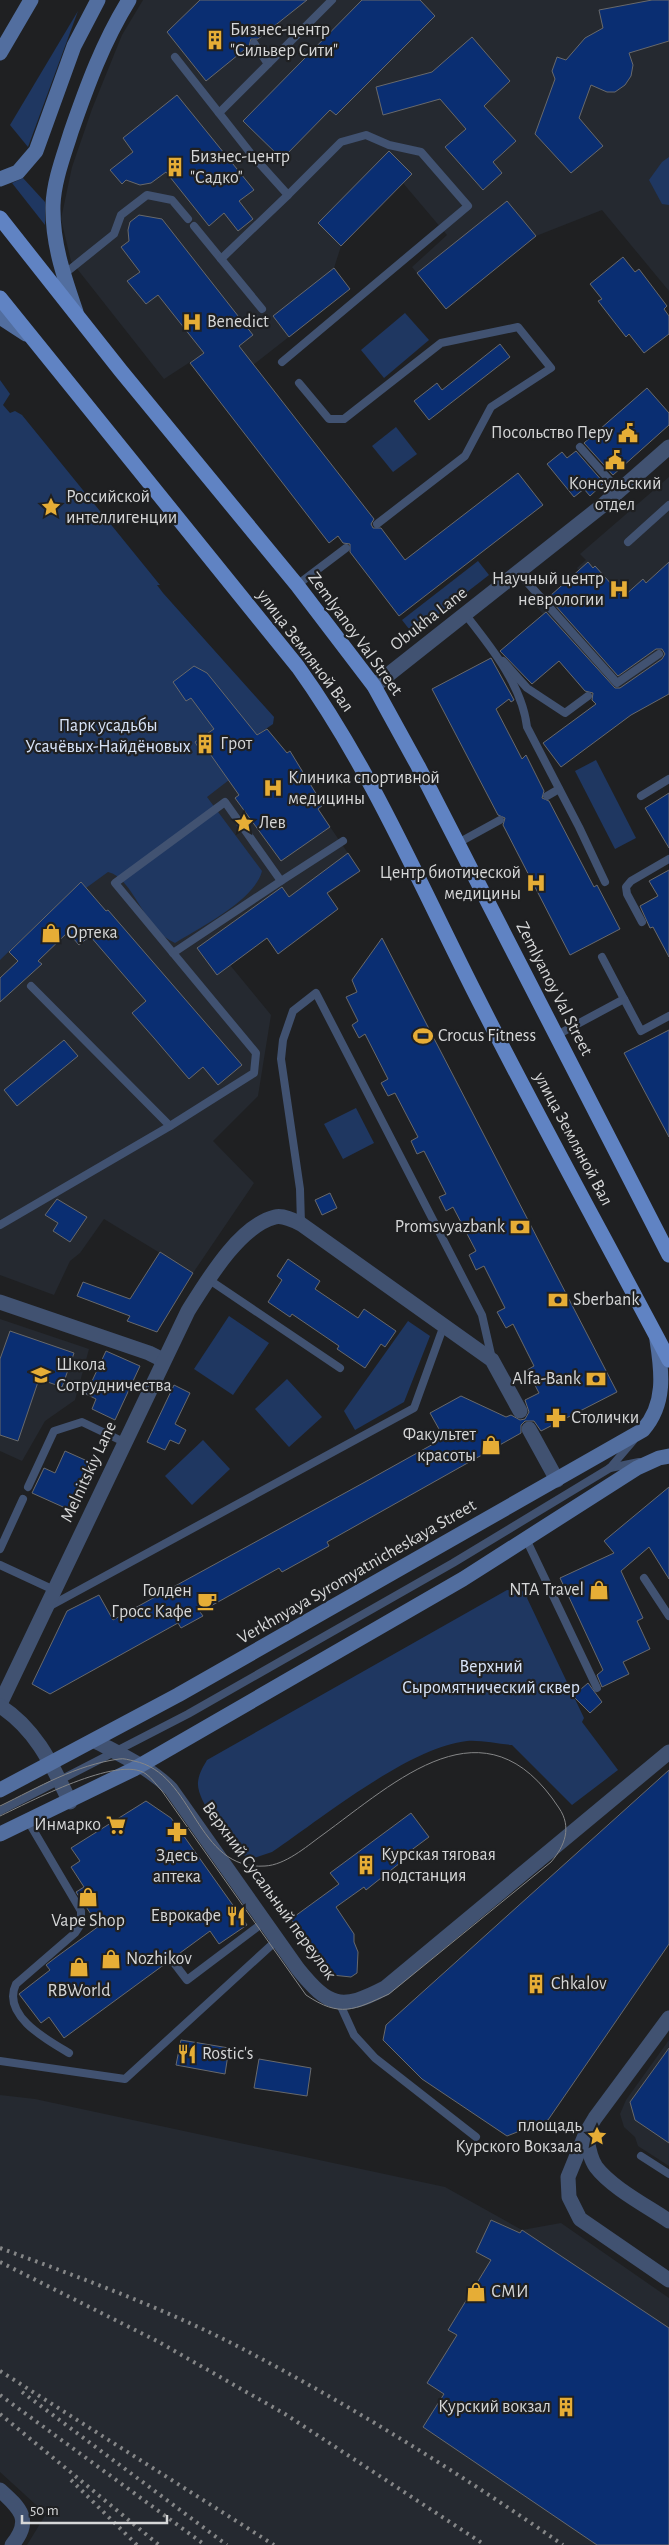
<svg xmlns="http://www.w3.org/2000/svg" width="669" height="2545" font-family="'Alegreya Sans',sans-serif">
<rect width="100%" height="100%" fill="#1f2022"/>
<!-- built -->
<g fill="#252930">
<path d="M143 0H669V291L602 210 536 236 446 309 412 267 447 235 403 183 341 246 334 268 350 289 253 365 204 353 164 379 71 261 61 219 72 167 92 109 122 35Z"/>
<path d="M669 477V691L620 700 596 675 537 607 559 587 565 593 584 576 577 568 586 560 580 554Z"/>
<path d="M0 528 257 735 267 729 286 753 290 751 323 805 318 809 360 871 230 965 271 1015 258 1096 213 1141 254 1183 193 1273 104 1219 80 1253 70 1261 54 1295 0 1275Z"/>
<path d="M0 1319 89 1349 75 1400 45 1421 22 1461 0 1451Z"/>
<path d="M669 2040V2166L638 2146 635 2137 624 2127 620 2114 626 2100Z"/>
<path d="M0 2095 35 2099 445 2187 522 2230 561 2223 669 2298V2545H27L46 2514 0 2472Z"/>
</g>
<!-- green -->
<g fill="#1f3761">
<path d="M78 11 28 147 10 125Z"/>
<path d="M669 157V205L662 204 649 180 662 162Z"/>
<path d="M23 178 45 202V225L12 183Z"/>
<path d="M405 313 429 340 384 378 361 350Z"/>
<path d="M0 380 10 394 3 405 10 413 15 411 22 415 160 585H157L163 593 274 717 273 724 257 735 229 780 207 797 262 871C255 900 199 928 175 943 144 930 133 877 108 872L86 888 81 882 0 960Z"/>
<path d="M396 427 417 454 393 472 372 446Z"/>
<path d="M478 561 489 575 413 634 402 620Z"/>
<path d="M596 760 636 838 615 849 575 771Z"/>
<path d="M356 1108 374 1143 343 1159 324 1124Z"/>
<path d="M229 1316 269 1343 233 1395 194 1369Z"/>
<path d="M408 1321 430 1336 404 1402 355 1430 344 1411Z"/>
<path d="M287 1379 322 1417 289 1447 255 1409Z"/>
<path d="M203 1440 230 1469 192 1505 165 1476Z"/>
<path d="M507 1590 531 1592 527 1598 584 1718 582 1722 618 1770 572 1805 512 1745C498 1744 481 1740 467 1741 409 1747 321 1819 272 1852L254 1858 238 1854C227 1837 196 1801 198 1782 199 1773 203 1767 207 1760Z"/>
</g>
<!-- building -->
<g fill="#0a2e72" stroke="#68696b">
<path d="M200 0H307L258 39H251L249 46 206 81 167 32Z"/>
<path d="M362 0H420L435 16 336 115 330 110 282 159 243 121Z"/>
<path d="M652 0H669V41L629 53 633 65 631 76 625 85 615 92H607L591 85 579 118 603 146 571 173 535 134 555 79 552 71 557 57 566 60 585 38 603 28 599 10Z"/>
<path d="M472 37 510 81 484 106 516 141 493 162 502 173 483 190 445 147 466 129 440 99 383 115 376 87 432 72Z"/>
<path d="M177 95 254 190 239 201 253 219 238 231 224 213 209 226 166 172 151 183 140 185 126 180 122 184 110 170 133 152 123 138Z"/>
<path d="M389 151 412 174 341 246 318 223Z"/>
<path d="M507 201 536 236 446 309 417 273Z"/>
<path d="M139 215 162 219 253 335 239 346 374 519 371 524 373 528H381L405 560 518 473 543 505 399 616 350 552V544L343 543 338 536 329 543 190 363 204 353 158 295 146 304 127 281 140 272 121 247 129 241 128 230 130 222Z"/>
<path d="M623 257 635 272 639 269 667 306 664 309 669 316V334L644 353 629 334 626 337 598 301 602 299 590 284Z"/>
<path d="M334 268 350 289 289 337 273 316Z"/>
<path d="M500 344 510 357 429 420 414 401 437 383 442 390Z"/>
<path d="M647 388 669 413V425L613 475 584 443Z"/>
<path d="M576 451 604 483 590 496 584 489 574 497 547 464 562 452 567 458Z"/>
<path d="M588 562 593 568 595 566 623 597 643 579 646 583 669 562V694L631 715 561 767 543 743 596 704 592 700 593 693 585 691 559 661 532 684 500 651 546 612 615 688H620L662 659 665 654 662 649H656L618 676 554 604 556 603 550 596Z"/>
<path d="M491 658 514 700 511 702 509 699 496 709 522 759 526 755 544 791 542 798 549 801 594 887 597 885 620 929 570 955 503 825 505 818 498 815 432 689Z"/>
<path d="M194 666 207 673 257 735 267 729 287 753 290 751 323 805 318 809 330 827 281 861 235 798 239 795 208 751 202 754 195 742 214 729 191 698 186 701 173 682Z"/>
<path d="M669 793V848L645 808Z"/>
<path d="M348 853 360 871 327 893 338 909 278 954 267 938 217 975 197 948 282 887 289 897Z"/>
<path d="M669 870V957L653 927 650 928 640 906 658 896 649 881Z"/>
<path d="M81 882 106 911 108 910 242 1065 218 1085 203 1067 189 1079 154 1038 132 1013 146 1001 90 936 79 945 68 932 38 961 42 964 0 1002V978L18 961 9 952Z"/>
<path d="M382 938 617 1392 541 1431 534 1421H525L521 1425V1433L327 1542 329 1546 282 1572 279 1568 200 1612 203 1616 181 1628 178 1623 50 1694 32 1684 67 1611 99 1595 113 1620 365 1482 444 1438 430 1413 461 1396 506 1417 511 1415 520 1420 525 1419 529 1412 525 1400 539 1393 527 1370 534 1366 513 1324 506 1328 497 1312 505 1308 484 1266 476 1270 469 1255 476 1251 453 1207 446 1211 439 1197 446 1194 424 1151 417 1154 411 1141 418 1137 395 1093 388 1096 381 1083 388 1079 365 1034 359 1038 352 1025 358 1021 346 997 357 992 352 980Z"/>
<path d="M669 1030V1137L624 1053Z"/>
<path d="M64 1040 78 1056 17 1106 4 1090Z"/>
<path d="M330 1193 337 1208 322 1215 315 1200Z"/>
<path d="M57 1199 87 1217 70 1242 53 1231 58 1223 45 1215Z"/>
<path d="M160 1252 193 1273 157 1332 127 1321 130 1316 77 1296 83 1282 130 1299Z"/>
<path d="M288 1259 320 1281 315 1289 358 1318 364 1309 396 1331 385 1347 381 1344 365 1368 337 1349 339 1346 292 1314 290 1317 268 1302 282 1280 277 1276Z"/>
<path d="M10 1331 74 1353 62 1387 39 1379 18 1441 0 1435V1359Z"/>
<path d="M106 1351 140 1366 115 1420 92 1409 96 1399 86 1394Z"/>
<path d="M174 1385 190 1393 175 1424 186 1430 179 1444 170 1440 165 1450 147 1442Z"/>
<path d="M65 1451 94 1464 72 1511 32 1493 44 1468 55 1473Z"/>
<path d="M669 1487V1579L649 1547 621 1571 643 1618 637 1621 650 1649 623 1662 629 1674 602 1687 597 1675 603 1670 560 1578 614 1553 604 1541Z"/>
<path d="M588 1683 602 1702 590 1713 573 1696Z"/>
<path d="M669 1770V1944L548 2120 507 2136 422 2079 383 2040 386 2025Z"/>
<path d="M146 1801 171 1818 247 1925 219 1944 210 1931 64 2038 49 2017 41 2023 19 1994 50 1970 46 1965 55 1958 99 1926 76 1892 84 1887 71 1867 80 1861 71 1848Z"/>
<path d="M411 1813 429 1837 398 1860 400 1863 376 1882 366 1890 364 1887 336 1907 354 1934V1942L358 1952 357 1973 351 1977 332 1975 291 1919 339 1884 330 1873Z"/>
<path d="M181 2040 229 2048 225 2074 176 2065Z"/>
<path d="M669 2048V2143L635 2120 630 2102Z"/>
<path d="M259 2059 311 2068 307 2096 254 2088Z"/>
<path d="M491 2220 520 2233 522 2230 669 2328V2545H597L423 2427 444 2394 427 2383 457 2335 448 2330 491 2260 476 2252Z"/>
</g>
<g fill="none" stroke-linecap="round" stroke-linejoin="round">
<!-- lane -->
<g stroke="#415271" stroke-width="8">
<path d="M254 43 268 64"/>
<path d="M175 57 252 155 288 195 341 142 366 135 389 145 421 152 468 206 282 362"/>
<path d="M219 113 332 0"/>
<path d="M194 226 262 309"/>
<path d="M221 259 288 195"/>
<path d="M63 275 114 234 121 215 147 195 172 200 188 219"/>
<path d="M299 383 329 419H344L441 343 518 327 551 368 491 407 465 456 377 524"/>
<path d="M580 447 619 491"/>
<path d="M628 542 669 505"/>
<path d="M518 572 617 683 659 654"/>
<path d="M297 585 346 548"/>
<path d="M465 614C491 647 522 685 527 727L579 827 605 882"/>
<path d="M503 661 527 688 565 713 588 696"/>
<path d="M547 796 559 789"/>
<path d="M641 796 669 779"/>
<path d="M458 843 500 820"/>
<path d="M642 922 627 894 626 887 631 881 669 859"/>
<path d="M173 953 281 881"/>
<path d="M602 957 624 999"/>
<path d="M31 986 170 1126"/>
<path d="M557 1035 624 999 641 1031 669 1016"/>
<path d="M301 1224 300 1189 281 1059 283 1040 293 1011 316 993 482 1315 492 1359"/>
<path d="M0 1225 170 1126 254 1073 256 1053 115 883 225 802 281 881 343 841"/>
<path d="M208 1279 340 1368"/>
<path d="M610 1468 639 1462"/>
<path d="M28 1487 54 1431 82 1422 124 1442"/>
<path d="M526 1539 597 1688"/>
<path d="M0 1549 23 1499"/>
<path d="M0 1565 54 1590"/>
<path d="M644 1578 669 1616"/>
<path d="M50 1606 414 1408 444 1325"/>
<path d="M0 1811 188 1714 453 1563 610 1468 633 1441"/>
<path d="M28 1821 81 1911V1924L75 1933 16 1984C1 2015 47 2040 69 2053"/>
<path d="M174 1963 187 1980 264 1922"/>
<path d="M339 2002 354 2035 375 2058 476 2137"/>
<path d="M0 2061 125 2079 277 1940"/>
<path d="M641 2156 669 2174"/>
</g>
<!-- street -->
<g stroke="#415271" stroke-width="15">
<path d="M374 686 603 505 669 447"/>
<path d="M0 1302 149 1353 163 1360"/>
<path d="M529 1429 557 1480"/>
<path d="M0 1704 188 1311C207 1281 239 1226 275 1217 283 1215 293 1220 301 1224L492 1360 520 1411"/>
<path d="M0 1706C36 1729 52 1765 70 1802"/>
<path d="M95 1741C121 1755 150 1768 171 1789L298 1969C329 2007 341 2011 385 1988L669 1752"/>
<path d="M669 2018 595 2118 586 2133 568 2177 569 2197 580 2219 669 2280"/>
<path d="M586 2133C588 2144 589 2157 596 2167 612 2188 647 2206 669 2221"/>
<path d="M0 2490C20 2508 33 2520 12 2545"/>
</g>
<!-- secondary -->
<g stroke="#526e9f" stroke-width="15">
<path d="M0 53 31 0"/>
<path d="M0 179 18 172 36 151 74 46 98 0"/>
<path d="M76 312C64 277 52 243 53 205 54 180 64 155 71 132 87 86 103 42 129 0"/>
<path d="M0 317 26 334"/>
<path d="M0 1790 178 1695 643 1430C666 1404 662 1372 657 1340"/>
<path d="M0 1834 134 1769 463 1579 637 1468 659 1458 669 1456"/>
</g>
<!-- primary -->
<g stroke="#6083c3" stroke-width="15">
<path d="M0 218 121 371 297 585 374 686 418 766 669 1255"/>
<path d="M0 298 298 667C369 766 418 880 473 989 536 1114 604 1237 669 1360"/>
</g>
<!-- tram -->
<path stroke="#858687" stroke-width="1" d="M0 1806C39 1787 76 1765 119 1759 124 1758 129 1760 134 1761 195 1773 195 1871 265 1866 285 1865 306 1847 321 1836 397 1781 485 1695 559 1808 572 1827 565 1846 551 1862L389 1994C354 2010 340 2018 306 1995L162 1791C157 1786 152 1778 146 1774 119 1754 28 1803 0 1816"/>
<!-- rail -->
<g stroke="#858687" stroke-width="4" stroke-dasharray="2.5 5" stroke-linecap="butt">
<path d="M0 2248C81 2278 164 2308 241 2348 352 2406 459 2473 563 2545"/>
<path d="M0 2262 157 2341 285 2414 485 2545"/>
<path d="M0 2371 274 2545"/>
<path d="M22 2392 227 2545"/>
<path d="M0 2395 205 2545"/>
<path d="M0 2414 159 2545"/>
<path d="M71 2480 137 2545"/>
</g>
</g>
<!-- icons -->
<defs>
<symbol id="building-bare" viewBox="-9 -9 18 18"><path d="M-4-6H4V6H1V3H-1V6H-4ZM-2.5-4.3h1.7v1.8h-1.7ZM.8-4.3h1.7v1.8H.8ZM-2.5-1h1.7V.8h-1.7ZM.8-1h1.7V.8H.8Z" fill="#e6ad36" stroke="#1f2022" stroke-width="2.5" paint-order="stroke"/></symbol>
<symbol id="hospital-bare" viewBox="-9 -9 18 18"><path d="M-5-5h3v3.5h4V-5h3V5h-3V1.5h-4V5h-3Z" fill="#e6ad36" stroke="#1f2022" stroke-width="2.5" paint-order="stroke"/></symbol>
<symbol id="civic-bare" viewBox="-9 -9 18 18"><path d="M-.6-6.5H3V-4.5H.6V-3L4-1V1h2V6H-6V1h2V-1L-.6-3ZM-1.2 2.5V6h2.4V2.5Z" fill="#e6ad36" stroke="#1f2022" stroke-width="2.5" paint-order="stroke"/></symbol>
<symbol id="sight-bare" viewBox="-9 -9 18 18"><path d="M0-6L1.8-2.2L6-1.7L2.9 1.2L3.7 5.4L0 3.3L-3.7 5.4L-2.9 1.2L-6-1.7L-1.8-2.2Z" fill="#e6ad36" stroke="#1f2022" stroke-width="2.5" paint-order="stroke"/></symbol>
<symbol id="shop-bare" viewBox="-9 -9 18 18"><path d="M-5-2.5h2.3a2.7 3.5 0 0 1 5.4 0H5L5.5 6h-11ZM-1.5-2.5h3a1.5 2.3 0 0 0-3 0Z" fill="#e6ad36" stroke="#1f2022" stroke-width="2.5" paint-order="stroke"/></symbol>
<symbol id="stadium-bare" viewBox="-9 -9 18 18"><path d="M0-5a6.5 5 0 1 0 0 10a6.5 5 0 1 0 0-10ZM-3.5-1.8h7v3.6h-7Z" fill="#e6ad36" stroke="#1f2022" stroke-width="2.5" paint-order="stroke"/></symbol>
<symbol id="bank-bare" viewBox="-9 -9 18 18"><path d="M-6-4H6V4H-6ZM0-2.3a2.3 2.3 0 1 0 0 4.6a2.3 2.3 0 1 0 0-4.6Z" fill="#e6ad36" stroke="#1f2022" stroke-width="2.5" paint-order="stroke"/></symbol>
<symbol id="school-bare" viewBox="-9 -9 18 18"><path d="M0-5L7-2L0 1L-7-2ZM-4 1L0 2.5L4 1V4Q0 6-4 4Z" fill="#e6ad36" stroke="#1f2022" stroke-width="2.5" paint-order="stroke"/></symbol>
<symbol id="pharmacy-bare" viewBox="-9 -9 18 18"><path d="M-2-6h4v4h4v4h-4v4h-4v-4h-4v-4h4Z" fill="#e6ad36" stroke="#1f2022" stroke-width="2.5" paint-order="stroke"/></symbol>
<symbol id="cafe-bare" viewBox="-9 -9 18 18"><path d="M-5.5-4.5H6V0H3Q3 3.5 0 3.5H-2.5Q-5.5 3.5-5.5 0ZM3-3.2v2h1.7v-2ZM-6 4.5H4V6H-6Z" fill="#e6ad36" stroke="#1f2022" stroke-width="2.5" paint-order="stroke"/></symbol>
<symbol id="supermarket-bare" viewBox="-9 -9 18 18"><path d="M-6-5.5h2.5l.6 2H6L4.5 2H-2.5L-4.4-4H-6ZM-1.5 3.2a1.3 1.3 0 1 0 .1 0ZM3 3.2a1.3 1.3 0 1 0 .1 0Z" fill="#e6ad36" stroke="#1f2022" stroke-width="2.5" paint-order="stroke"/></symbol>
<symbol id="restaurant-bare" viewBox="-9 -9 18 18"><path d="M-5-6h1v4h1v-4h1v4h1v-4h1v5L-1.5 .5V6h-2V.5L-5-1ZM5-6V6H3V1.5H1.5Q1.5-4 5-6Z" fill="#e6ad36" stroke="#1f2022" stroke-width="2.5" paint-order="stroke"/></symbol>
</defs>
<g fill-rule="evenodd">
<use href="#building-bare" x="201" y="26" width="28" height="28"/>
<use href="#building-bare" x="161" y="153" width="28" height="28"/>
<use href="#hospital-bare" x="178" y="308" width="28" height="28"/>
<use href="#civic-bare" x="614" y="419" width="28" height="28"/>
<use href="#civic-bare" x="601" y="446" width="28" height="28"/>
<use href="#sight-bare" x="37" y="493" width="28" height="28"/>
<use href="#hospital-bare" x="605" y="575" width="28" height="28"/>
<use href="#building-bare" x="191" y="730" width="28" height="28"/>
<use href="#hospital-bare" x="259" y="774" width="28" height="28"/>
<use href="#sight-bare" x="230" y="809" width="28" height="28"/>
<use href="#hospital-bare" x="522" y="869" width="28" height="28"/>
<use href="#shop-bare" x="37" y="919" width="28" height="28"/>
<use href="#stadium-bare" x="409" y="1022" width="28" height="28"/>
<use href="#bank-bare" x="506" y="1213" width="28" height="28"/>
<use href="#bank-bare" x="544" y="1286" width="28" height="28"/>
<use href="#school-bare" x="27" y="1361" width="28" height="28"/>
<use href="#bank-bare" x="582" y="1365" width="28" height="28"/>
<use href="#pharmacy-bare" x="542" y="1404" width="28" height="28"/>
<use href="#shop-bare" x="477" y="1431" width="28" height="28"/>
<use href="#shop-bare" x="585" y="1576" width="28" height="28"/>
<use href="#cafe-bare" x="193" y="1587" width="28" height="28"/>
<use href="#supermarket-bare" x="102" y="1811" width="28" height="28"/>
<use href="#pharmacy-bare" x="163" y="1818" width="28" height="28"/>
<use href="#building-bare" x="352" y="1851" width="28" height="28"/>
<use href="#shop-bare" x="74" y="1883" width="28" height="28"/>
<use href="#restaurant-bare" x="222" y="1902" width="28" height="28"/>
<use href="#shop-bare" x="97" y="1945" width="28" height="28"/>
<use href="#shop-bare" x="65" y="1953" width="28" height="28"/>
<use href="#building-bare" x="522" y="1970" width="28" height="28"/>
<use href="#restaurant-bare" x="173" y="2040" width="28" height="28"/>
<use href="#sight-bare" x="583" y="2122" width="28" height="28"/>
<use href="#shop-bare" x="462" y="2278" width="28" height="28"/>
<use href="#building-bare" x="552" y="2393" width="28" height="28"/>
</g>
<g text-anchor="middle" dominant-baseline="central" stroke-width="4.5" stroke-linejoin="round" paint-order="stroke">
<!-- poi labels -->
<g font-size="18" fill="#d6d7d8" stroke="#1f2022" text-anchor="start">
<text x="230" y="30">Бизнес-центр<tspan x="230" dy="21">"Сильвер Сити"</tspan></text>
<text x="190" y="157">Бизнес-центр<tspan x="190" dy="21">"Садко"</tspan></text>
<text x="207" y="322">Benedict</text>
<text x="613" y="433" text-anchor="end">Посольство Перу</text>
<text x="615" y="484" text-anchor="middle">Консульский<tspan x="615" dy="21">отдел</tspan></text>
<text x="66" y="497">Российской<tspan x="66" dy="21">интеллигенции</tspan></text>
<text x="604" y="579" text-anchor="end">Научный центр<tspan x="604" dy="21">неврологии</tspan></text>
<text x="220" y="744">Грот</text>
<text x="288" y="778">Клиника спортивной<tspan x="288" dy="21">медицины</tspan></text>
<text x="259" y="823">Лев</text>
<text x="521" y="873" text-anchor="end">Центр биотической<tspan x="521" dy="21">медицины</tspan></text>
<text x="66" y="933">Ортека</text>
<text x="438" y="1036">Crocus Fitness</text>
<text x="505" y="1227" text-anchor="end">Promsvyazbank</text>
<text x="573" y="1300">Sberbank</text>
<text x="56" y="1365">Школа<tspan x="56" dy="21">Сотрудничества</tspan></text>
<text x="581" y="1379" text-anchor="end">Alfa-Bank</text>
<text x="571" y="1418">Столички</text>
<text x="476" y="1435" text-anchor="end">Факультет<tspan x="476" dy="21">красоты</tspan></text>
<text x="584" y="1590" text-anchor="end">NTA Travel</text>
<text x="192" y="1591" text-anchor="end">Голден<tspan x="192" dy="21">Гросс Кафе</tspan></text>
<text x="101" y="1825" text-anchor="end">Инмарко</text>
<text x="381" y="1855">Курская тяговая<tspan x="381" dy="21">подстанция</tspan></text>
<text x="177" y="1856" text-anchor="middle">Здесь<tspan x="177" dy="21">аптека</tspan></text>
<text x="221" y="1916" text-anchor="end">Еврокафе</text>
<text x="88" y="1921" text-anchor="middle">Vape Shop</text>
<text x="126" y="1959">Nozhikov</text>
<text x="551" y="1984">Chkalov</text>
<text x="79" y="1991" text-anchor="middle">RBWorld</text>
<text x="202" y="2054">Rostic's</text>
<text x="582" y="2126" text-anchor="end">площадь<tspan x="582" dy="21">Курского Вокзала</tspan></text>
<text x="491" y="2292">СМИ</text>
<text x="551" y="2407" text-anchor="end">Курский вокзал</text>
</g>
<!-- street labels -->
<g font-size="18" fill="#d6d7d8" stroke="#1f2022">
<text transform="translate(429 619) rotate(-38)">Obukha Lane</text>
<text transform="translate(355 634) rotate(54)">Zemlyanoy Val Street</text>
<text transform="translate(305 651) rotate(53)">улица Земляной Вал</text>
<text transform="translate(554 989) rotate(63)">Zemlyanoy Val Street</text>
<text transform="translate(573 1139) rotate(62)">улица Земляной Вал</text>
<text transform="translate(89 1472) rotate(-65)">Melnitskiy Lane</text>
<text transform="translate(357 1572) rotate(-30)">Verkhnyaya Syromyatnicheskaya Street</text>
<text transform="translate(269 1891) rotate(54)">Верхний Сусальный переулок</text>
</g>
<!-- park labels -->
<g font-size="18" fill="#d8e4f9" stroke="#1f2022">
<text x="108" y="726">Парк усадьбы<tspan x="108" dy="21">Усачёвых-Найдёновых</tspan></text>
<text x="491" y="1667">Верхний<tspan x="491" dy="21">Сыромятнический сквер</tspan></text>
</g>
</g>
<!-- scale -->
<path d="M22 2515v8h145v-8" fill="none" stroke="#d6d7d8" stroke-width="2.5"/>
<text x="30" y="2515" font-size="15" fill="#d6d7d8" stroke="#1f2022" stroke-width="4" paint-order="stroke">50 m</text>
</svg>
